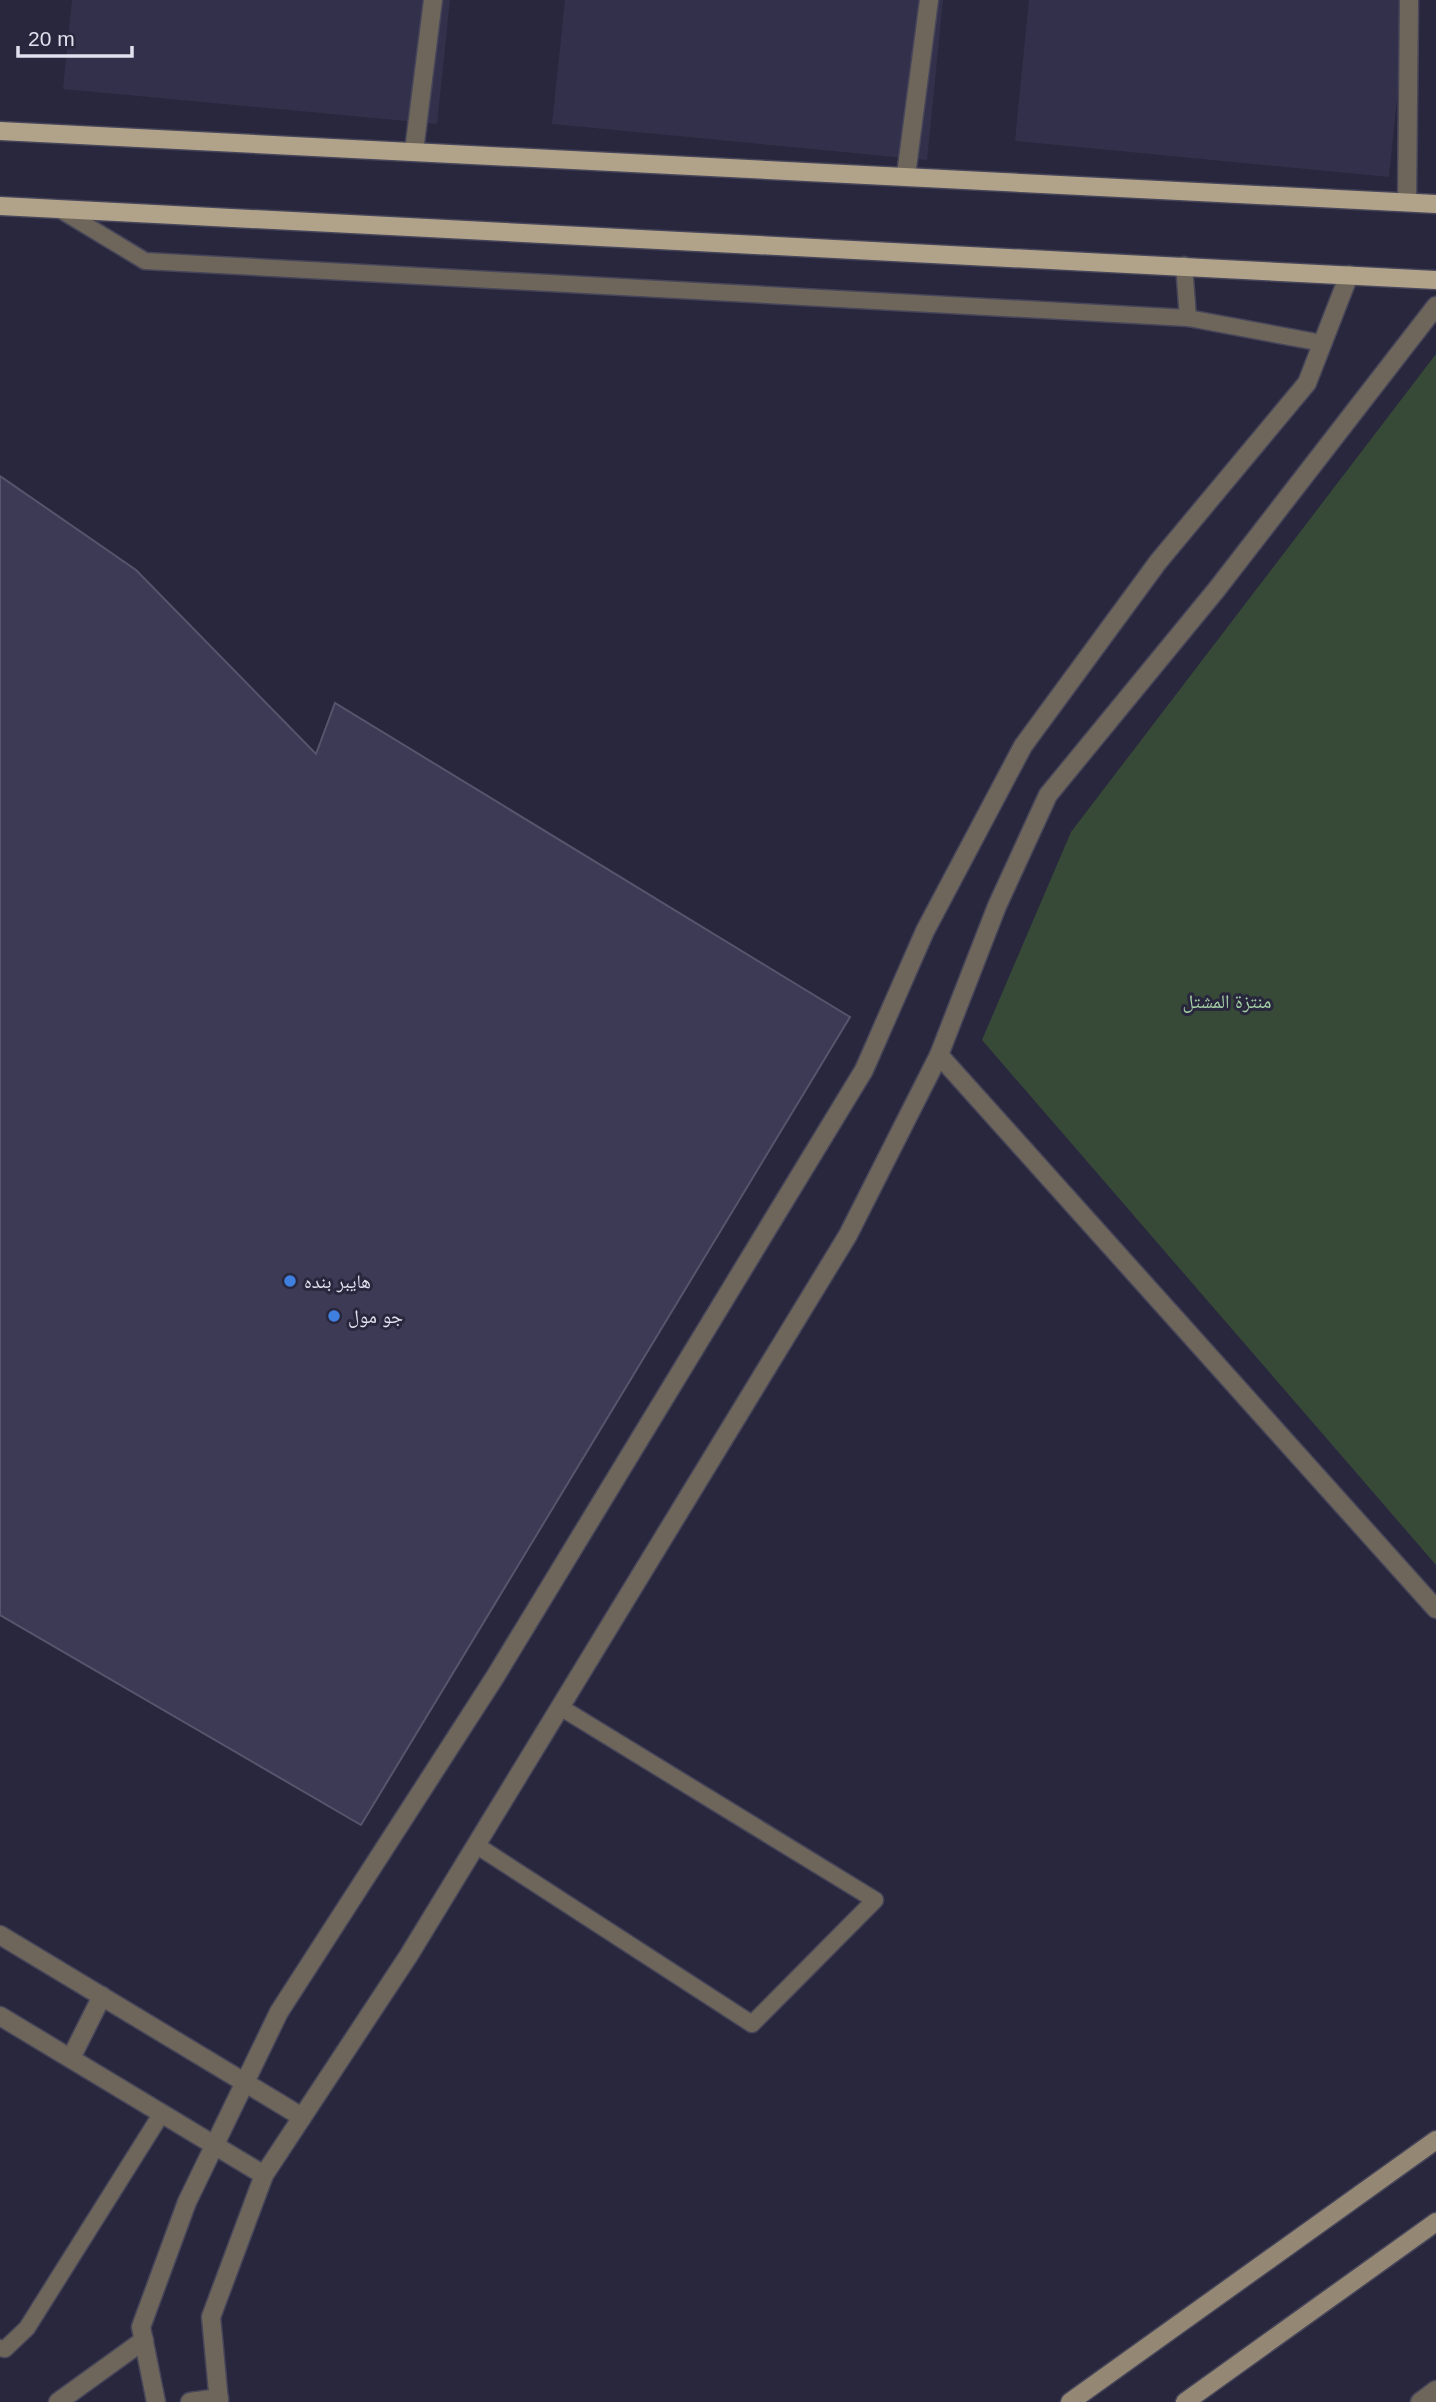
<svg xmlns="http://www.w3.org/2000/svg" width="1436" height="2402" font-family="Helvetica,'Noto Naskh Arabic',sans-serif">
<rect width="100%" height="100%" fill="#29273d"/>
<!-- built -->
<g fill="#33304b">
<path d="M72 0H450L437 124 63 89Z"/>
<path d="M565 0H943L927 160 552 124Z"/>
<path d="M1029 0H1407L1389 177 1015 141Z"/>
</g>
<!-- green -->
<path fill="#374937" d="M1436 354V1565L982 1040 1071 832Z"/>
<!-- building -->
<path fill="#3c3a54" stroke="#57556d" stroke-width="2" d="M0 476 136 570 316 754 335 703 850 1017 361 1825 0 1615Z"/>
<g fill="none" stroke-linecap="round" stroke-linejoin="round">
<defs>
<g id="lane">
<path d="M59 209 145 261 1188 318"/>
<path d="M1184 265 1188 318 1322 343"/>
<path d="M476 1845 752 2024 875 1900 560 1707"/>
<path d="M0 2348 5 2349 27 2328 162 2113"/>
</g>
<g id="street">
<path d="M414 151 433 0"/>
<path d="M906 175 929 0"/>
<path d="M1407 202 1409 0"/>
<path d="M939 1055 1436 1609"/>
<path d="M0 1935 302 2117"/>
<path d="M0 2016 264 2175"/>
<path d="M71 2058 102 1996"/>
<path d="M58 2402 144 2340"/>
<path d="M156 2402 141 2327 187 2202 279 2012 495 1677 864 1070 925 931 1023 746 1158 562 1307 383 1349 275"/>
<path d="M190 2402 219 2398"/>
<path d="M219 2402 211 2317 264 2175 409 1955 848 1235 939 1055 997 906 1048 795 1217 589 1436 306"/>
<path d="M1420 2402 1436 2390"/>
</g>
<g id="secondary">
<path d="M1070 2402 1436 2140"/>
<path d="M1185 2402 1436 2222"/>
</g>
<g id="primary">
<path d="M0 131 1436 204"/>
<path d="M0 206 1436 280"/>
</g>
</defs>
<!-- lane casing -->
<use href="#lane" stroke="#464559" stroke-width="19"/>
<!-- street casing -->
<use href="#street" stroke="#464559" stroke-width="21"/>
<!-- secondary casing -->
<use href="#secondary" stroke="#464559" stroke-width="21"/>
<!-- primary casing -->
<use href="#primary" stroke="#464559" stroke-width="21"/>
<!-- lane -->
<use href="#lane" stroke="#6e665b" stroke-width="16"/>
<!-- street -->
<use href="#street" stroke="#6e665b" stroke-width="18"/>
<!-- secondary -->
<use href="#secondary" stroke="#948875" stroke-width="18"/>
<!-- primary -->
<use href="#primary" stroke="#b1a28a" stroke-width="18"/>
</g>
<!-- markers -->
<g fill="#3f7fe0" stroke="#29273d" stroke-width="2.5">
<circle cx="290" cy="1281" r="7"/>
<circle cx="334" cy="1316" r="7"/>
</g>
<g text-anchor="middle" dominant-baseline="central" stroke-width="6" stroke-linejoin="round" paint-order="stroke">
<!-- park labels -->
<g font-size="19" fill="#a5d0a6" stroke="#29273d">
<text x="1227" y="1001">منتزة المشتل</text>
</g>
<!-- poi labels -->
<g font-size="19" fill="#e0e0ee" stroke="#29273d" text-anchor="start">
<text x="304" y="1281">هايبر بنده</text>
<text x="348" y="1316">جو مول</text>
</g>
</g>
<!-- scale -->
<path d="M18 46v10h114v-10" fill="none" stroke="#e0e0ee" stroke-width="3.5"/>
<text x="28" y="46" font-size="21" fill="#e0e0ee" stroke="#29273d" stroke-width="5" paint-order="stroke">20 m</text>
</svg>
